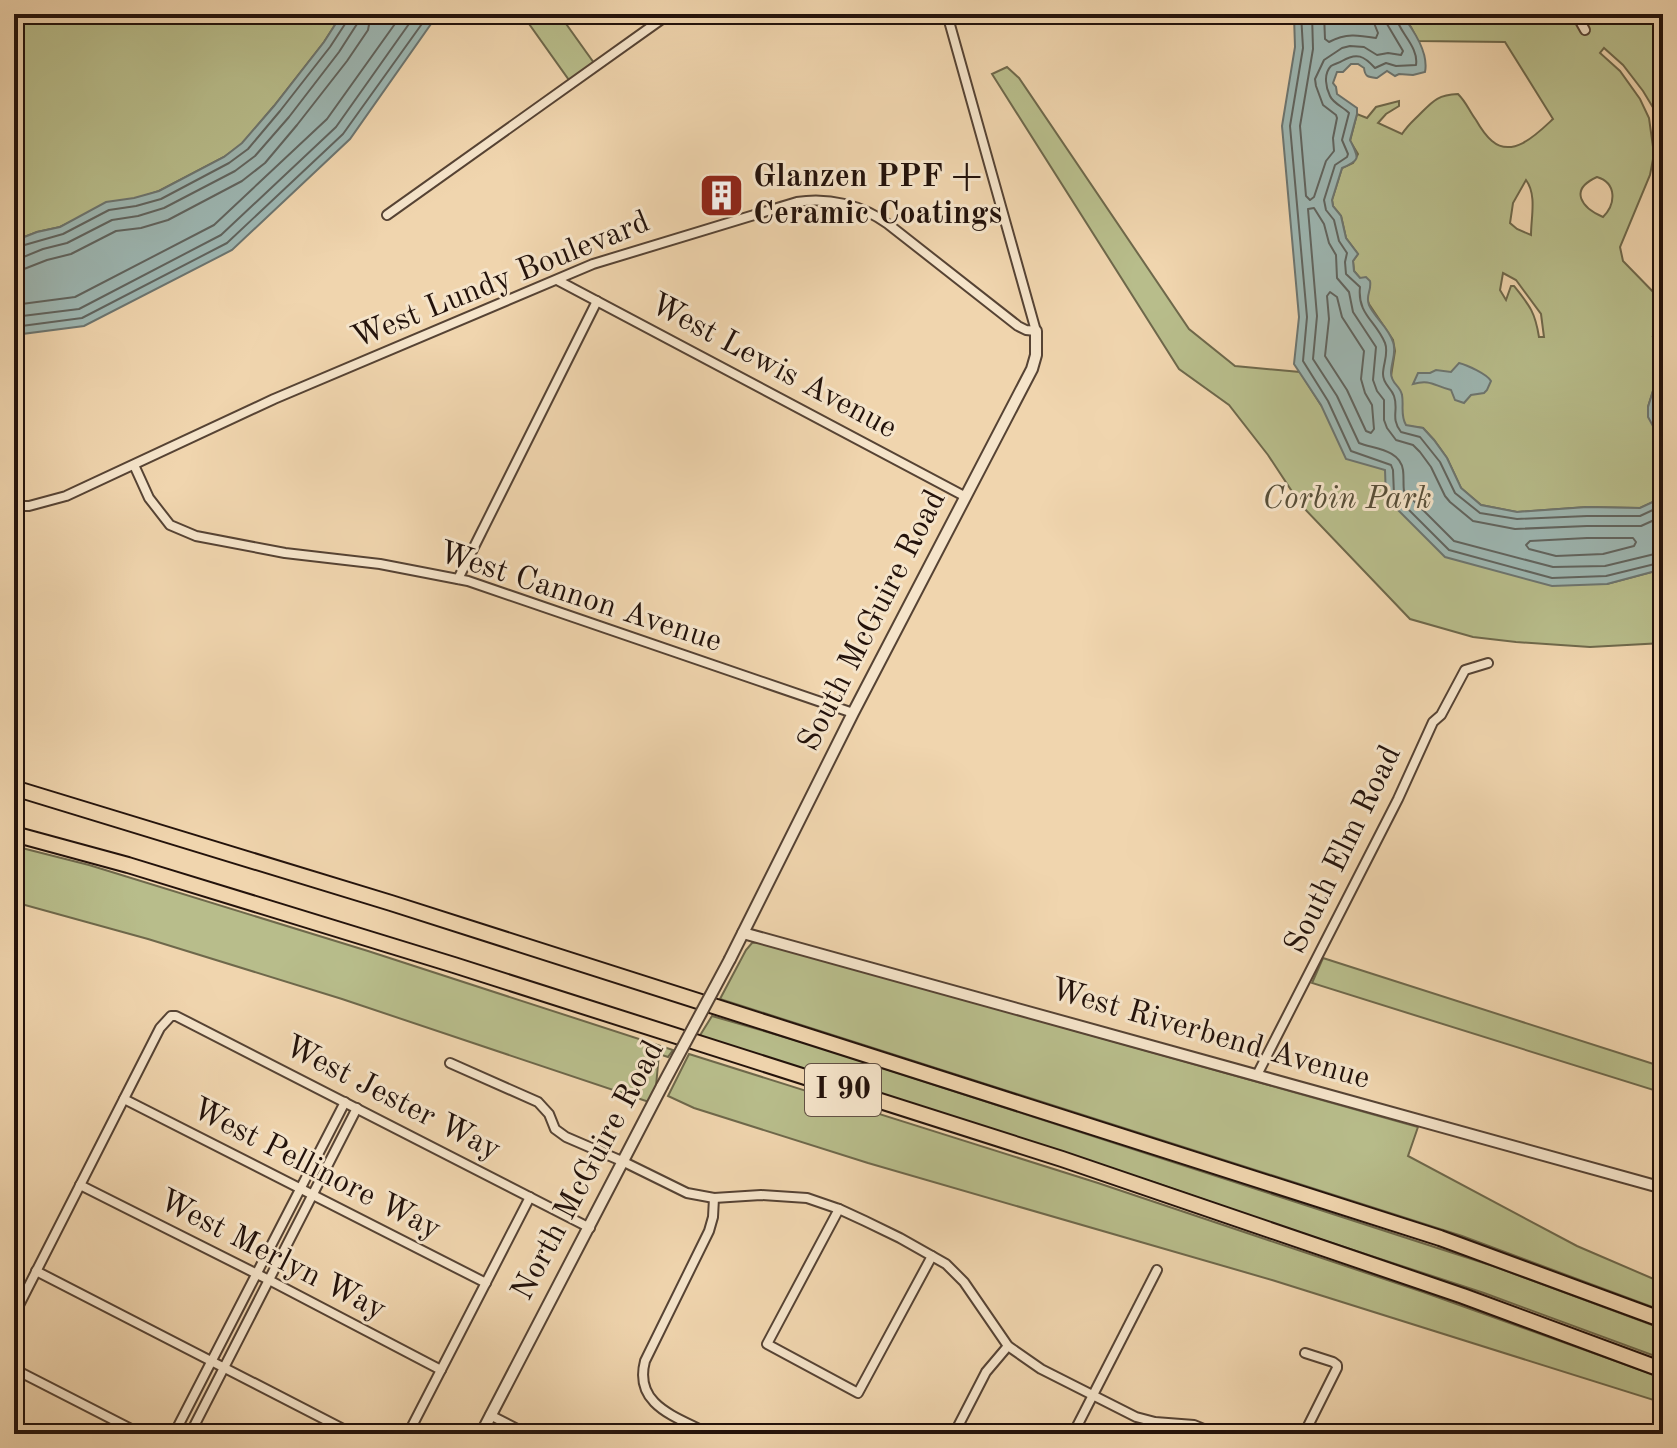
<svg xmlns="http://www.w3.org/2000/svg" width="1677" height="1448" font-family="'Old Standard TT',serif">
<rect width="100%" height="100%" fill="#f0d5ae"/>
<filter id="stains"><feTurbulence type="fractalNoise" baseFrequency=".0025" numOctaves="4"/><feColorMatrix values="0 0 0 0 .2 0 0 0 0 .09 0 0 0 0 .02 0 0 0 .5 -.17"/></filter>
<radialGradient id="worn" r=".72"><stop offset=".6" stop-color="#630" stop-opacity="0"/><stop offset="1" stop-color="#630" stop-opacity=".3"/></radialGradient>
<!-- green -->
<g fill="#b8bd8b" stroke="#6e684b" stroke-width="2" fill-rule="evenodd">
<path d="M14 14H342L324 42 274 106 242 144 224 157 159 191 79 218 60 227 37 232 14 241Z"/>
<path d="M522 14H559L594 63 569 80Z"/>
<path d="M1401 14H1663V124L1643 91 1623 65 1604 48 1600 53 1620 71 1640 99 1649 118 1654 154 1650 175 1620 247 1623 261 1663 302V312L1653 336 1661 337 1657 378 1648 407 1659 428H1663V487L1653 502 1640 508 1587 507 1517 512 1481 505 1461 488 1447 458 1434 440 1423 428 1406 426 1402 420V395L1393 383 1391 376 1395 351 1393 340 1369 304 1360 278 1354 271 1353 261 1358 254 1346 238 1341 216 1333 206 1332 200 1342 168 1353 163 1358 154 1350 141 1357 114 1367 118 1376 107 1399 101V106L1386 114 1378 123 1402 134C1408 125 1412 122 1419 115 1433 101 1437 95 1458 94 1467 103 1469 111 1476 120 1480 127 1486 136 1492 141 1513 159 1538 133 1553 119L1505 42 1418 41 1411 27ZM1597 177C1617 183 1616 204 1603 217 1582 208 1568 190 1597 177ZM1526 180C1537 195 1531 217 1531 235L1517 229 1510 223 1513 203ZM1503 273 1516 280 1541 314 1544 337H1539C1535 312 1530 306 1514 286H1511L1506 300 1500 290Z"/>
<path d="M1007 67 1019 78 1189 329 1235 366 1300 372 1321 405 1385 470 1607 584 1663 569V643L1590 647 1516 642 1473 637 1410 619 1301 505 1268 455 1229 405 1179 369 992 74Z"/>
<path d="M14 846 89 865 368 951 673 1050 668 1057 659 1054 656 1086 649 1102 342 999 148 939 14 902Z"/>
<path d="M759 942 1418 1127 1408 1156 1577 1246 1663 1283V1311L1462 1236 720 999 746 950 752 943Z"/>
<path d="M1323 958 1663 1067V1093L1312 983Z"/>
<path d="M712 1016 812 1045 1493 1266 1663 1329V1359L1484 1293 1280 1226 1156 1183 988 1131 699 1037Z"/>
<path d="M689 1054 1098 1183 1423 1292 1663 1378V1403L1272 1280 868 1163 694 1108 668 1096Z"/>
</g>
<!-- water -->
<g fill="#9db7b3" stroke="#6c7570" stroke-width="2">
<path d="M342 14H438L350 139 232 250 84 326 14 335V241L37 232 60 227 106 202 134 198 159 191 224 157 242 143 274 106 324 42Z"/>
<path d="M1291 14H1401C1413 29 1429 52 1425 72L1413 75 1399 74 1395 76 1387 71 1377 78C1368 77 1365 77 1364 68L1358 64H1351L1343 72H1337L1333 83 1336 87 1337 94 1357 108V114L1350 140C1359 158 1361 160 1342 168L1332 200 1333 206 1341 216 1346 238 1358 254 1353 261 1354 271 1360 278 1366 277 1370 281C1372 290 1365 296 1369 305 1375 318 1389 328 1393 342 1397 352 1391 363 1391 373 1391 384 1400 385 1402 395 1404 405 1400 415 1406 425L1423 428 1434 440 1447 458 1461 488 1481 505 1517 512 1587 507 1640 508 1653 502 1663 487V569L1607 584 1552 586 1445 557 1386 498 1385 470 1346 459 1321 405 1294 364 1299 317 1282 126 1295 47 1294 16Z"/>
<path d="M1663 331V428L1653 426 1648 417V407L1657 378Z"/>
<path d="M1459 363C1467 365 1487 374 1491 381L1487 390 1484 393 1471 395 1464 403 1455 400 1451 390C1434 386 1431 379 1413 384L1418 373H1430L1436 370 1451 372Z"/>
</g>
<g fill="none" stroke-linecap="round" stroke-linejoin="round">
<!-- shore -->
<g stroke="#60645f" stroke-width="2">
<path d="M1301 14 1303 48 1290 126 1307 317 1303 361 1328 401 1351 451 1391 465 1393 470 1394 495 1449 550 1552 578 1606 576 1663 562"/>
<path d="M1312 14 1313 49 1300 126 1306 196 1310 200 1314 197 1326 161 1334 151 1333 138 1337 118 1336 115 1323 105 1316 86 1315 79 1324 60 1342 48 1350 46 1364 47 1377 55 1388 53 1401 55 1403 51 1387 24 1385 14"/>
<path d="M1324 14 1325 39 1329 42C1346 33 1358 35 1376 38L1378 33 1374 23 1373 14"/>
<path d="M1395 14C1398 32 1419 46 1416 65L1396 66 1386 63 1375 68C1364 56 1357 52 1342 61 1339 63 1334 64 1331 66 1323 74 1326 88 1330 96 1333 103 1343 107 1349 113L1342 140 1348 154 1347 157 1335 165 1324 200 1326 210 1334 220 1339 241 1347 253 1345 262 1346 274 1360 287C1357 314 1376 321 1385 343 1389 353 1383 364 1383 374 1383 385 1391 387 1394 396 1399 410 1390 418 1401 432L1420 437 1440 462 1455 493 1480 513 1517 519 1587 516H1640L1657 508 1663 501"/>
<path d="M14 248 63 234 109 210 136 206 161 199 229 163 248 149 280 111 330 47 347 21 349 14"/>
<path d="M14 258H21L43 249 67 243 112 220 138 216 164 208 235 171 255 156 289 117 339 52 357 24 359 14"/>
<path d="M14 270 24 269 47 260 71 254 116 231 141 228 168 220 242 181 265 163 297 125 347 61 368 30 371 14"/>
<path d="M1330 292 1337 297 1342 317 1364 351 1361 379 1365 393 1372 405 1374 429 1371 433 1366 431 1347 390 1325 356 1329 319 1327 296Z"/>
<path d="M14 305 75 297 214 225 327 119 402 14"/>
<path d="M14 317 79 309 221 235 336 127 416 14"/>
<path d="M14 327 82 318 227 243 343 134 429 14"/>
<path d="M1663 516 1641 526H1587L1515 529 1473 521 1450 502 1445 496 1431 467 1420 452 1413 445 1396 440 1387 428 1384 420V400L1377 391 1373 380 1376 347 1353 312 1349 292 1337 278 1336 255 1329 243 1324 224 1314 208 1308 209 1317 316 1313 359 1337 396 1359 443C1374 449 1400 449 1403 470 1404 477 1403 484 1404 491L1454 541 1553 567 1605 566 1663 552"/>
<path d="M1587 538H1633L1636 542 1634 546 1603 554 1556 556 1529 549 1526 545 1530 541Z"/>
</g>
<defs>
<g id="minor">
<path d="M1576 14 1585 30"/>
<path d="M387 215 669 14"/>
<path d="M557 280 966 497"/>
<path d="M134 465 149 498 170 525 196 536 285 553 380 564 468 581 853 713"/>
<path d="M14 506H29L66 496 274 399 593 264 797 202C829 197 862 205 888 224L1018 326 1026 330 1036 331 947 14"/>
<path d="M458 579 597 301"/>
<path d="M450 1063 538 1102 549 1114 555 1129 566 1137 624 1162 687 1193 714 1198 761 1195 807 1198 839 1209 865 1221 900 1238 946 1264 964 1282 1008 1346 1041 1369 1136 1417 1155 1422 1194 1425 1216 1434"/>
<path d="M1257 1075 1398 799 1433 722 1441 715 1465 670 1488 663"/>
<path d="M124 1099 486 1283"/>
<path d="M80 1185 269 1280 441 1370"/>
<path d="M839 1209 767 1344 858 1393 932 1256"/>
<path d="M36 1271 353 1434"/>
<path d="M14 1315 160 1028 171 1016H176L590 1228"/>
<path d="M14 1369 141 1434"/>
<path d="M490 1415 527 1434"/>
<path d="M174 1434 345 1102"/>
<path d="M190 1434 357 1108"/>
<path d="M408 1434 530 1197"/>
<path d="M709 1434C678 1417 633 1406 645 1361L709 1231 713 1217 714 1198"/>
<path d="M954 1434 986 1372 1008 1346"/>
<path d="M1073 1434 1157 1270"/>
<path d="M1304 1434 1337 1368V1365L1333 1362 1305 1353"/>
<path d="M1661 1434 1662 1422"/>
</g>
<g id="tertiary">
<path d="M743 933 1663 1188"/>
<path d="M730 959 853 713 1032 369 1036 355V331"/>
<path d="M481 1434 662 1086"/>
</g>
<g id="motorway">
<path d="M14 788 391 903 1440 1238 1663 1320"/>
<path d="M14 834 128 865 454 965 1062 1159 1463 1296 1663 1370"/>
</g>
</defs>
<!-- minor casing -->
<use href="#minor" stroke="#564334" stroke-width="12"/>
<!-- tertiary casing -->
<use href="#tertiary" stroke="#564334" stroke-width="14"/>
<!-- motorway casing -->
<use href="#motorway" stroke="#23120b" stroke-width="18"/>
<!-- minor -->
<use href="#minor" stroke="#f5e4ca" stroke-width="8"/>
<!-- tertiary -->
<use href="#tertiary" stroke="#f5e4ca" stroke-width="10"/>
<!-- motorway -->
<use href="#motorway" stroke="#f0d5ae" stroke-width="14"/>
<defs>
<path id="tertiary-bridge" d="M662 1086 730 959"/>
</defs>
<!-- tertiary-bridge casing -->
<use href="#tertiary-bridge" stroke="#564334" stroke-width="14" stroke-linecap="butt"/>
<!-- tertiary-bridge -->
<use href="#tertiary-bridge" stroke="#f5e4ca" stroke-width="10"/>
</g>
<!-- icons -->
<defs>
<symbol id="building-square" viewBox="-11 -11 22 22"><rect x="-9" y="-9" width="18" height="18" rx="4" fill="#8f2418" stroke="#f5e4ca"/><path d="M-4-6H4V6H1V3H-1V6H-4ZM-2.5-4.3h1.7v1.8h-1.7ZM.8-4.3h1.7v1.8H.8ZM-2.5-1h1.7V.8h-1.7ZM.8-1h1.7V.8H.8Z" fill="#fff"/></symbol>
</defs>
<g fill-rule="evenodd">
<use href="#building-square" x="696" y="170" width="51" height="51"/>
</g>
<g text-anchor="middle" dominant-baseline="central" stroke-width="6" stroke-linejoin="round" paint-order="stroke">
<!-- shield labels -->
<rect fill="#f5e4ca" stroke="#625144" stroke-width="2" x="805" y="1064" width="76" height="52" rx="6"/>
<g font-size="30" font-weight="bold" fill="#23120b">
<text x="843" y="1090">I 90</text>
</g>
<!-- poi labels -->
<g font-size="32" font-weight="bold" fill="#23120b" stroke="#f5e4ca" text-anchor="start">
<text x="753" y="178">Glanzen PPF +<tspan x="753" dy="37">Ceramic Coatings</tspan></text>
</g>
<!-- street labels -->
<g font-size="32" fill="#23120b" stroke="#f5e4ca">
<text transform="translate(501 281) rotate(-22)">West Lundy Boulevard</text>
<text transform="translate(773 367) rotate(28)">West Lewis Avenue</text>
<text transform="translate(580 598) rotate(18)">West Cannon Avenue</text>
<text transform="translate(873 621) rotate(-63)">South McGuire Road</text>
<text transform="translate(1344 850) rotate(-64)">South Elm Road</text>
<text transform="translate(1210 1035) rotate(16)">West Riverbend Avenue</text>
<text transform="translate(392 1099) rotate(27)">West Jester Way</text>
<text transform="translate(316 1170) rotate(27)">West Pellinore Way</text>
<text transform="translate(589 1171) rotate(-62)">North McGuire Road</text>
<text transform="translate(272 1256) rotate(27)">West Merlyn Way</text>
</g>
<!-- park labels -->
<g font-size="32" font-style="italic" fill="#574e38" stroke="#f5e4ca">
<text x="1347" y="500">Corbin Park</text>
</g>
</g>
<!-- margin -->
<rect width="1677" height="1448" fill="none" stroke="#f0d5ae" stroke-width="48"/>
<rect x="16" y="16" width="1645" height="1416" fill="none" stroke="#23120b" stroke-width="4"/>
<rect x="24" y="24" width="1629" height="1400" fill="none" stroke="#23120b" stroke-width="2"/>
<rect width="100%" height="100%" filter="url(#stains)"/>
<rect width="100%" height="100%" fill="url(#worn)"/>
</svg>
